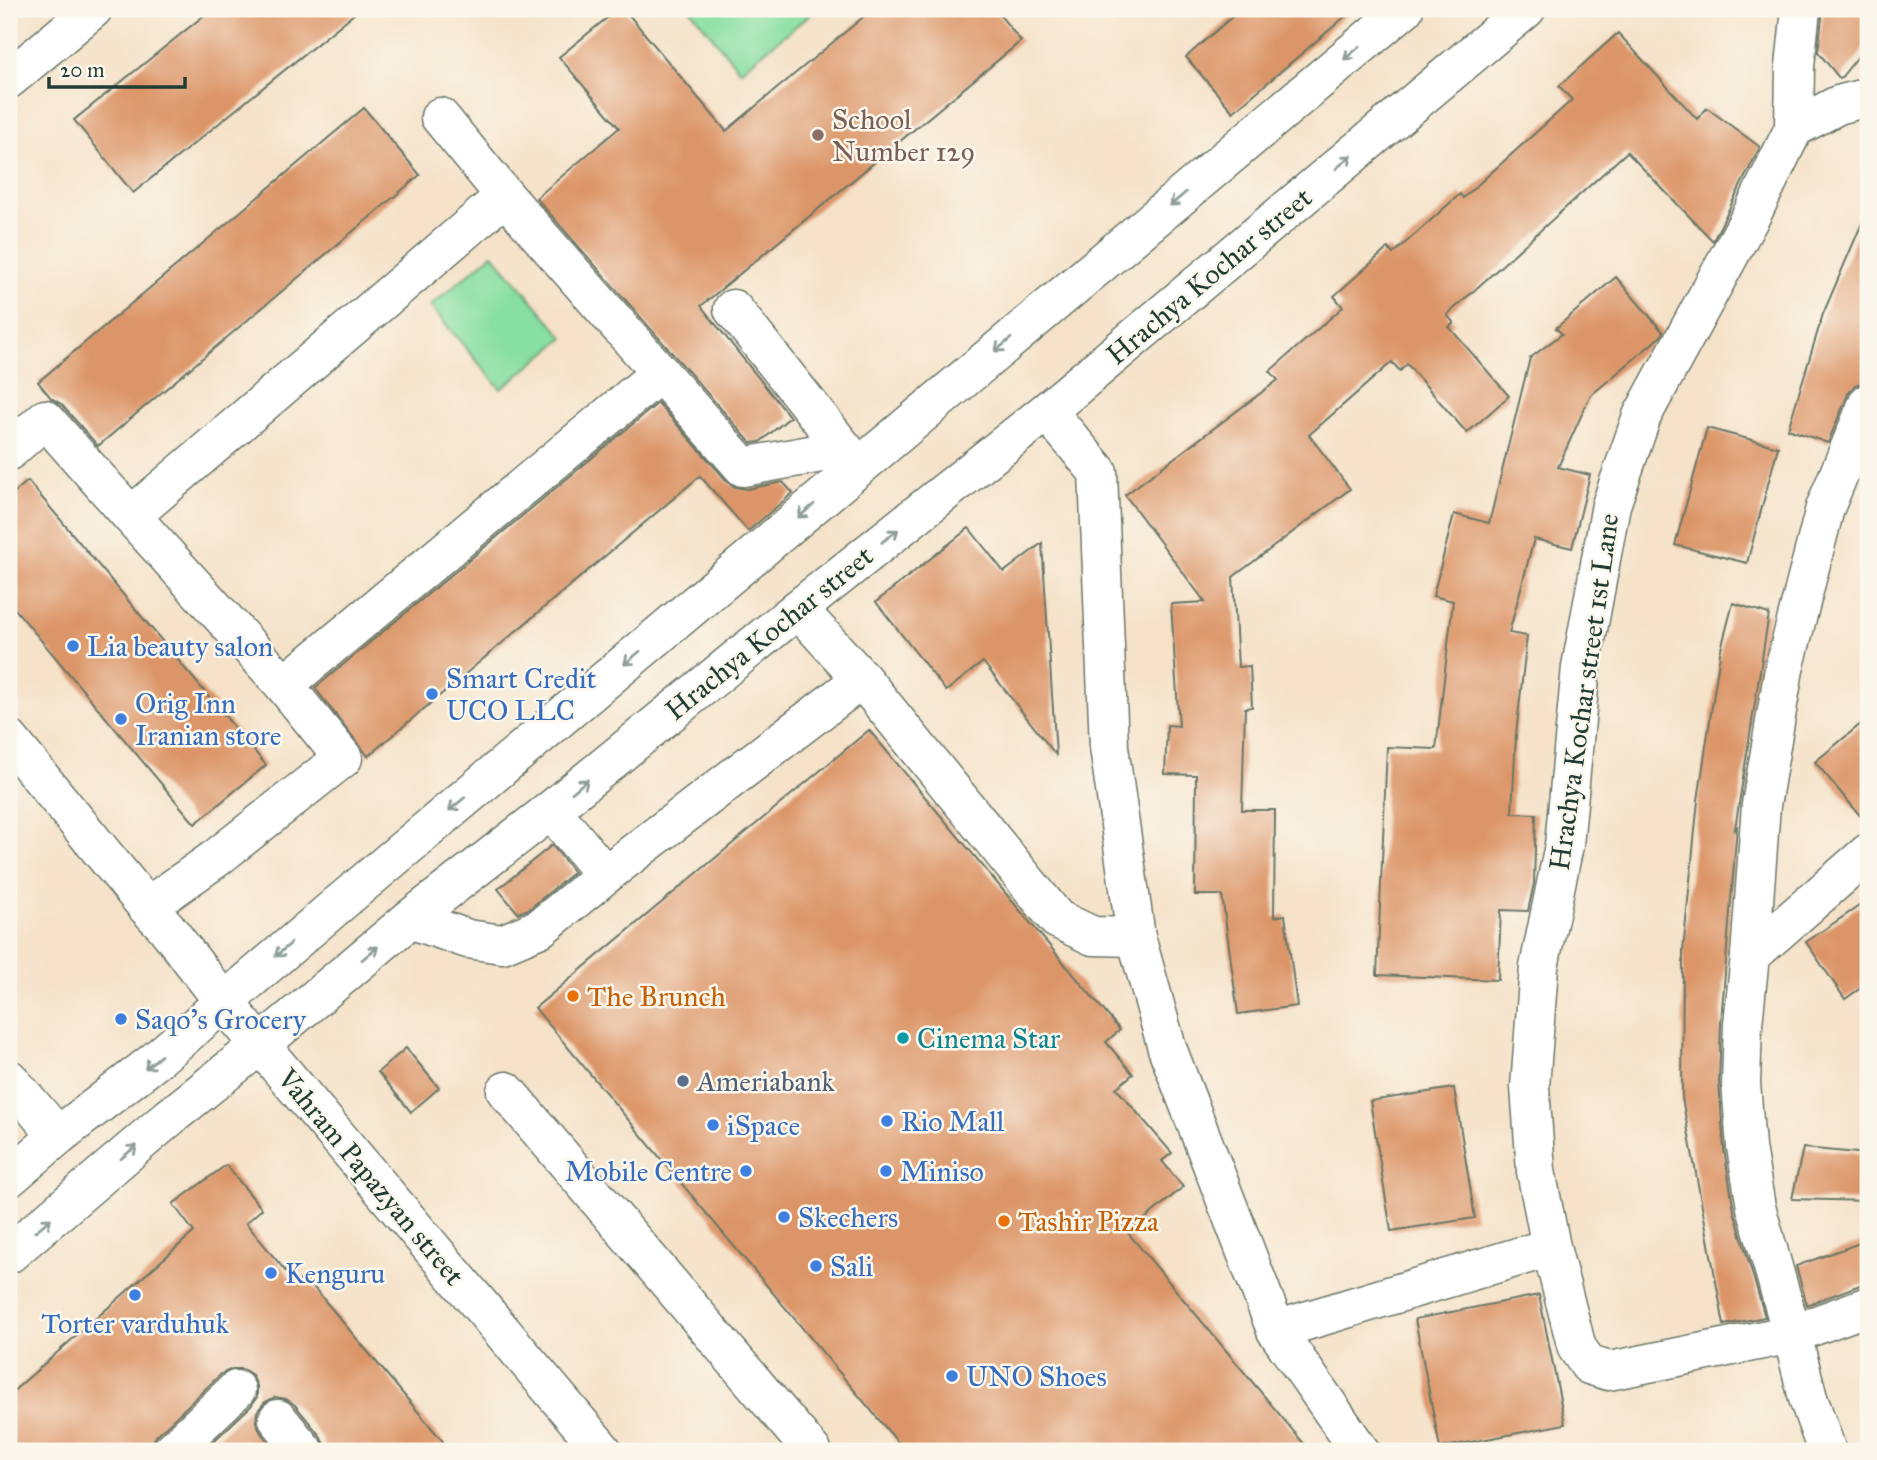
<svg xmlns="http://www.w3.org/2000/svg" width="1877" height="1460" font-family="'IM FELL Great Primer',serif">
<rect width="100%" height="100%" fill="#fbf7ec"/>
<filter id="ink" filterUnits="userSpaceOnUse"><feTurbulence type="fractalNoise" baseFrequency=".0143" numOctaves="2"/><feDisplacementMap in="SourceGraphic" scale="14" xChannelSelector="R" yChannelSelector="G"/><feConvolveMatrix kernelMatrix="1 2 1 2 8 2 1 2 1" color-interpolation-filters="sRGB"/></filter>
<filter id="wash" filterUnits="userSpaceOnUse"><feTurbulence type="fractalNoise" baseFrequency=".00686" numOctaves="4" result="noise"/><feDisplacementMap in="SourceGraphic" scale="28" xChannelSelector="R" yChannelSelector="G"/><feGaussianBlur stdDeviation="1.57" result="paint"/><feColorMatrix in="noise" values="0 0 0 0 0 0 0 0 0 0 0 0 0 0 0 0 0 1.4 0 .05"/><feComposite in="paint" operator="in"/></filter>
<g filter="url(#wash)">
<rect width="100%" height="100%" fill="#f5e2c9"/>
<!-- green -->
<g fill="#88dfa2" stroke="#548e6b" stroke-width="2">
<path d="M690 9H817L740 71Z"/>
<path d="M493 254 564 338 501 389 430 306Z"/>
</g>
<g id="blocks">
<!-- building -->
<g fill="#dc9568">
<path d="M212 9H360L133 193 74 120Z"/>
<path d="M618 9H624L726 131 873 9H995L1021 41 701 306 790 417 760 442 751 443 536 198 619 128 559 57Z"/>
<path d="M1241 9H1354L1233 112 1186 57Z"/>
<path d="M1823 9H1868V44L1840 79 1818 52Z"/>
<path d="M1618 33 1697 119 1707 108 1760 147 1713 241 1627 152 1447 315 1454 323 1449 327 1509 396 1467 433 1407 364 1400 371 1392 362 1309 435 1350 489 1233 577 1238 667 1250 666 1252 707 1245 708 1242 810H1275L1274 917 1285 915 1297 1006 1238 1014 1222 895H1195L1196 775 1165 774 1167 725 1179 726 1171 604 1205 602 1125 495 1278 380 1270 371 1343 307 1334 296 1388 248 1393 254 1460 194 1463 198 1572 100 1559 86Z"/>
<path d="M364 108 420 175 98 446 61 404 51 398 38 382Z"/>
<path d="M1868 209V382L1855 385 1848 394 1828 443 1788 429 1823 314Z"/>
<path d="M1616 277 1663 332 1661 336 1590 396 1558 467 1590 475 1572 548 1534 539 1509 633 1527 636 1516 735 1512 813 1536 814 1534 883 1528 911 1501 910 1498 980 1377 975 1387 747 1436 749 1453 601 1433 596 1454 514 1489 523 1530 358 1562 334 1556 328Z"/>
<path d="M658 403 727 481 735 487 747 489 783 482 793 493 748 531 700 476 368 756 315 688Z"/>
<path d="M1707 428 1778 447 1747 563 1675 545Z"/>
<path d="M28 481 266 765 195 824 9 602V497Z"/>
<path d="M969 528 1004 572 1042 543 1056 755 983 662 946 691 876 602Z"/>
<path d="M1733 603 1769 614 1735 829 1737 827 1721 1022 1719 1082 1724 1149 1734 1211 1765 1317 1724 1325 1682 1098 1683 951 1698 800 1720 653Z"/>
<path d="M1868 718V825L1815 762Z"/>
<path d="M869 730 1120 1030 1106 1042 1133 1074 1116 1088 1172 1153 1162 1161 1183 1187 1128 1233 1310 1451H905L535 1008Z"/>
<path d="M552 845 574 872 529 909 518 913 498 889Z"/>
<path d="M1868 900V983L1845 999 1806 942Z"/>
<path d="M406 1048 439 1088 411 1112 378 1072Z"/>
<path d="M1454 1088 1475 1218 1391 1231 1370 1101Z"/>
<path d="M1803 1148 1868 1154V1201L1792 1199Z"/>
<path d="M226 1165 262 1209 246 1223 296 1284 305 1277 451 1451H325V1447L321 1437 295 1405 286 1399 275 1397 264 1403 257 1412 256 1422 261 1433 276 1451H203L251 1406 257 1397V1386L252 1375 243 1369H232L221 1374 157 1435 151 1444V1451H9V1395L194 1232 173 1204Z"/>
<path d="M1868 1240V1285H1860L1807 1305 1796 1266Z"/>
<path d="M1539 1295 1565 1424 1440 1448 1415 1319Z"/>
</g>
</g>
</g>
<g filter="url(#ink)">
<use href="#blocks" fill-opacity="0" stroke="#6a7768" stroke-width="2"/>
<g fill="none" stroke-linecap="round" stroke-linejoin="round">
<defs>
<g id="minor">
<path d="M9 79 93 9"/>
<path d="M440 117 505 196 743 467 844 449 858 467"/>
<path d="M1794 128 1838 105 1868 97"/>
<path d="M733 309 844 449"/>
<path d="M1047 411 1098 472 1109 747 1136 937 1167 1048 1276 1330 1360 1451"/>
<path d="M9 451 45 419 131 516"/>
<path d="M798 609 862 679 1057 919 1093 936 1136 937"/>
<path d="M284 685 660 373"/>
<path d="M9 739 147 907 166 927 223 1001 603 1451"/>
<path d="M605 875 862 679"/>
<path d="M147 907 215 859 343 758 284 685 131 516 505 196"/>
<path d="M410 919 468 939 502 944 540 928 605 875 551 810"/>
<path d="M1750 956 1868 853"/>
<path d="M9 1079 58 1136"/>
<path d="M506 1091 812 1451"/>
<path d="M1551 1247 1536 1171 1530 1087 1539 967 1564 845 1581 667 1611 505 1642 416 1753 212 1794 128 1795 66 1801 9"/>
<path d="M1276 1330 1551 1247 1577 1348 1589 1365 1609 1371 1792 1334 1868 1306"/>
<path d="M278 1419 304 1451"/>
<path d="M172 1451 236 1390"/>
<path d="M1827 1451 1808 1398 1792 1334 1756 1207 1746 1147 1741 1083 1743 1024 1750 956 1761 805 1784 669 1825 508 1868 403"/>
</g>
<g id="major">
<path d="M9 1178 58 1136 155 1061 334 908 1404 9"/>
<path d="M9 1254 170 1117 260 1045 410 919 551 810 798 609 1047 411 1526 9"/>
</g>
</defs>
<!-- minor casing -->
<use href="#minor" stroke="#6a7768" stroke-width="41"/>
<!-- major casing -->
<use href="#major" stroke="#6a7768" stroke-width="41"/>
<!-- minor -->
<use href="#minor" stroke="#fff" stroke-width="38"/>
<!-- major -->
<use href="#major" stroke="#fff" stroke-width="38"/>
</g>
<!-- one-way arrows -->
<defs><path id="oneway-shaft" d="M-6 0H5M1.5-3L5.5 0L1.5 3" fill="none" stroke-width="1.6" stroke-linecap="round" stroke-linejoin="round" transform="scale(1.75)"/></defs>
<g stroke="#8f9e9a">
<use href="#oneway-shaft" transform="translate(1352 53) rotate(140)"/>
<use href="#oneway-shaft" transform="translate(1344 162) rotate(-40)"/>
<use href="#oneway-shaft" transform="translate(1178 199) rotate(140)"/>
<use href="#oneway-shaft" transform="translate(1003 345) rotate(140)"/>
<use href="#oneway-shaft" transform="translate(806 511) rotate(140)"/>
<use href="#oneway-shaft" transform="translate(890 536) rotate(-38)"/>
<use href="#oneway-shaft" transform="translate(632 658) rotate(140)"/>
<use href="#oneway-shaft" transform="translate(580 786) rotate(-40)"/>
<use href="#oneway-shaft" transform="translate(457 804) rotate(140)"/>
<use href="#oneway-shaft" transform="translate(283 950) rotate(140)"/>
<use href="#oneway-shaft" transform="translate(370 953) rotate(-40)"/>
<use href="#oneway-shaft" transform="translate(153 1062) rotate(141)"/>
<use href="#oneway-shaft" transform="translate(129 1152) rotate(-40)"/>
<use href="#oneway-shaft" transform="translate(43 1225) rotate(-40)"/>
</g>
</g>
<!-- markers -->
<circle fill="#8d6e63" stroke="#fbf7ec" stroke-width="2.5" cx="818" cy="135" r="7"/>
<g fill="#3f7fe0" stroke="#fbf7ec" stroke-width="2.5">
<circle cx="73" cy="646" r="7"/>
<circle cx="432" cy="694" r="7"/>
<circle cx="121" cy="719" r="7"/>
<circle cx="121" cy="1019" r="7"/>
<circle cx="887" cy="1121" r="7"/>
<circle cx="713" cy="1125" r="7"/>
<circle cx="746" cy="1171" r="7"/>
<circle cx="886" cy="1171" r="7"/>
<circle cx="784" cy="1217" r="7"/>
<circle cx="816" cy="1266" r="7"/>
<circle cx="271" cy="1273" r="7"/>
<circle cx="135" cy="1295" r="7"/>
<circle cx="952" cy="1376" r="7"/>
</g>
<g fill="#e8710a" stroke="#fbf7ec" stroke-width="2.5">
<circle cx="573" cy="996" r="7"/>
<circle cx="1004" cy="1221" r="7"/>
</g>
<circle fill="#0f9aa8" stroke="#fbf7ec" stroke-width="2.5" cx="903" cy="1038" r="7"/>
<circle fill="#5c6f8a" stroke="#fbf7ec" stroke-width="2.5" cx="683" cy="1081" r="7"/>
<g text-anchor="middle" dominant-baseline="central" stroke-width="5" stroke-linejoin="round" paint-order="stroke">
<!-- education labels -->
<g font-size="28" fill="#785e54" stroke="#fbf7ec" text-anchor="start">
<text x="832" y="119">School<tspan x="832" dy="32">Number 129</tspan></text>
</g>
<!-- street labels -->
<g font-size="28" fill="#1f3d34" stroke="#fbf7ec">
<text transform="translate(1209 276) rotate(-40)">Hrachya Kochar street</text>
<text transform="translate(769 633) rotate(-39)">Hrachya Kochar street</text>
<text transform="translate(1584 692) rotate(-82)">Hrachya Kochar street 1st Lane</text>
<text transform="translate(371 1177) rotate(50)">Vahram Papazyan street</text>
</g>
<!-- shop labels -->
<g font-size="28" fill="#366cbe" stroke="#fbf7ec" text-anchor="start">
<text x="87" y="646">Lia beauty salon</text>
<text x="446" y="678">Smart Credit<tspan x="446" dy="32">UCO LLC</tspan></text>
<text x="135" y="703">Orig Inn<tspan x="135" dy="32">Iranian store</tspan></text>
<text x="135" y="1019">Saqo's Grocery</text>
<text x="901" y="1121">Rio Mall</text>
<text x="727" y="1125">iSpace</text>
<text x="732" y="1171" text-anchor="end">Mobile Centre</text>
<text x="900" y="1171">Miniso</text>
<text x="798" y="1217">Skechers</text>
<text x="830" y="1266">Sali</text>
<text x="285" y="1273">Kenguru</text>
<text x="135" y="1323" text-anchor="middle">Torter varduhuk</text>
<text x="966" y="1376">UNO Shoes</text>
</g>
<!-- food labels -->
<g font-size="28" fill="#c56008" stroke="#fbf7ec" text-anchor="start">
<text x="587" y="996">The Brunch</text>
<text x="1018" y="1221">Tashir Pizza</text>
</g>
<!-- culture labels -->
<g font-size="28" fill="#0d838f" stroke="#fbf7ec" text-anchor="start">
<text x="917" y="1038">Cinema Star</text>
</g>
<!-- service labels -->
<g font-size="28" fill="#4e5e75" stroke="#fbf7ec" text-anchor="start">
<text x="697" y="1081">Ameriabank</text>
</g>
</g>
<!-- margin -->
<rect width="1877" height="1460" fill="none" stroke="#fbf7ec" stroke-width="35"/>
<!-- scale -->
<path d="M49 77v10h136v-10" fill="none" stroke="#1f3d34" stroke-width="3.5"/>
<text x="60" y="77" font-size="21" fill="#1f3d34" stroke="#fbf7ec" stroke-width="5" paint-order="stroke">20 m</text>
</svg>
